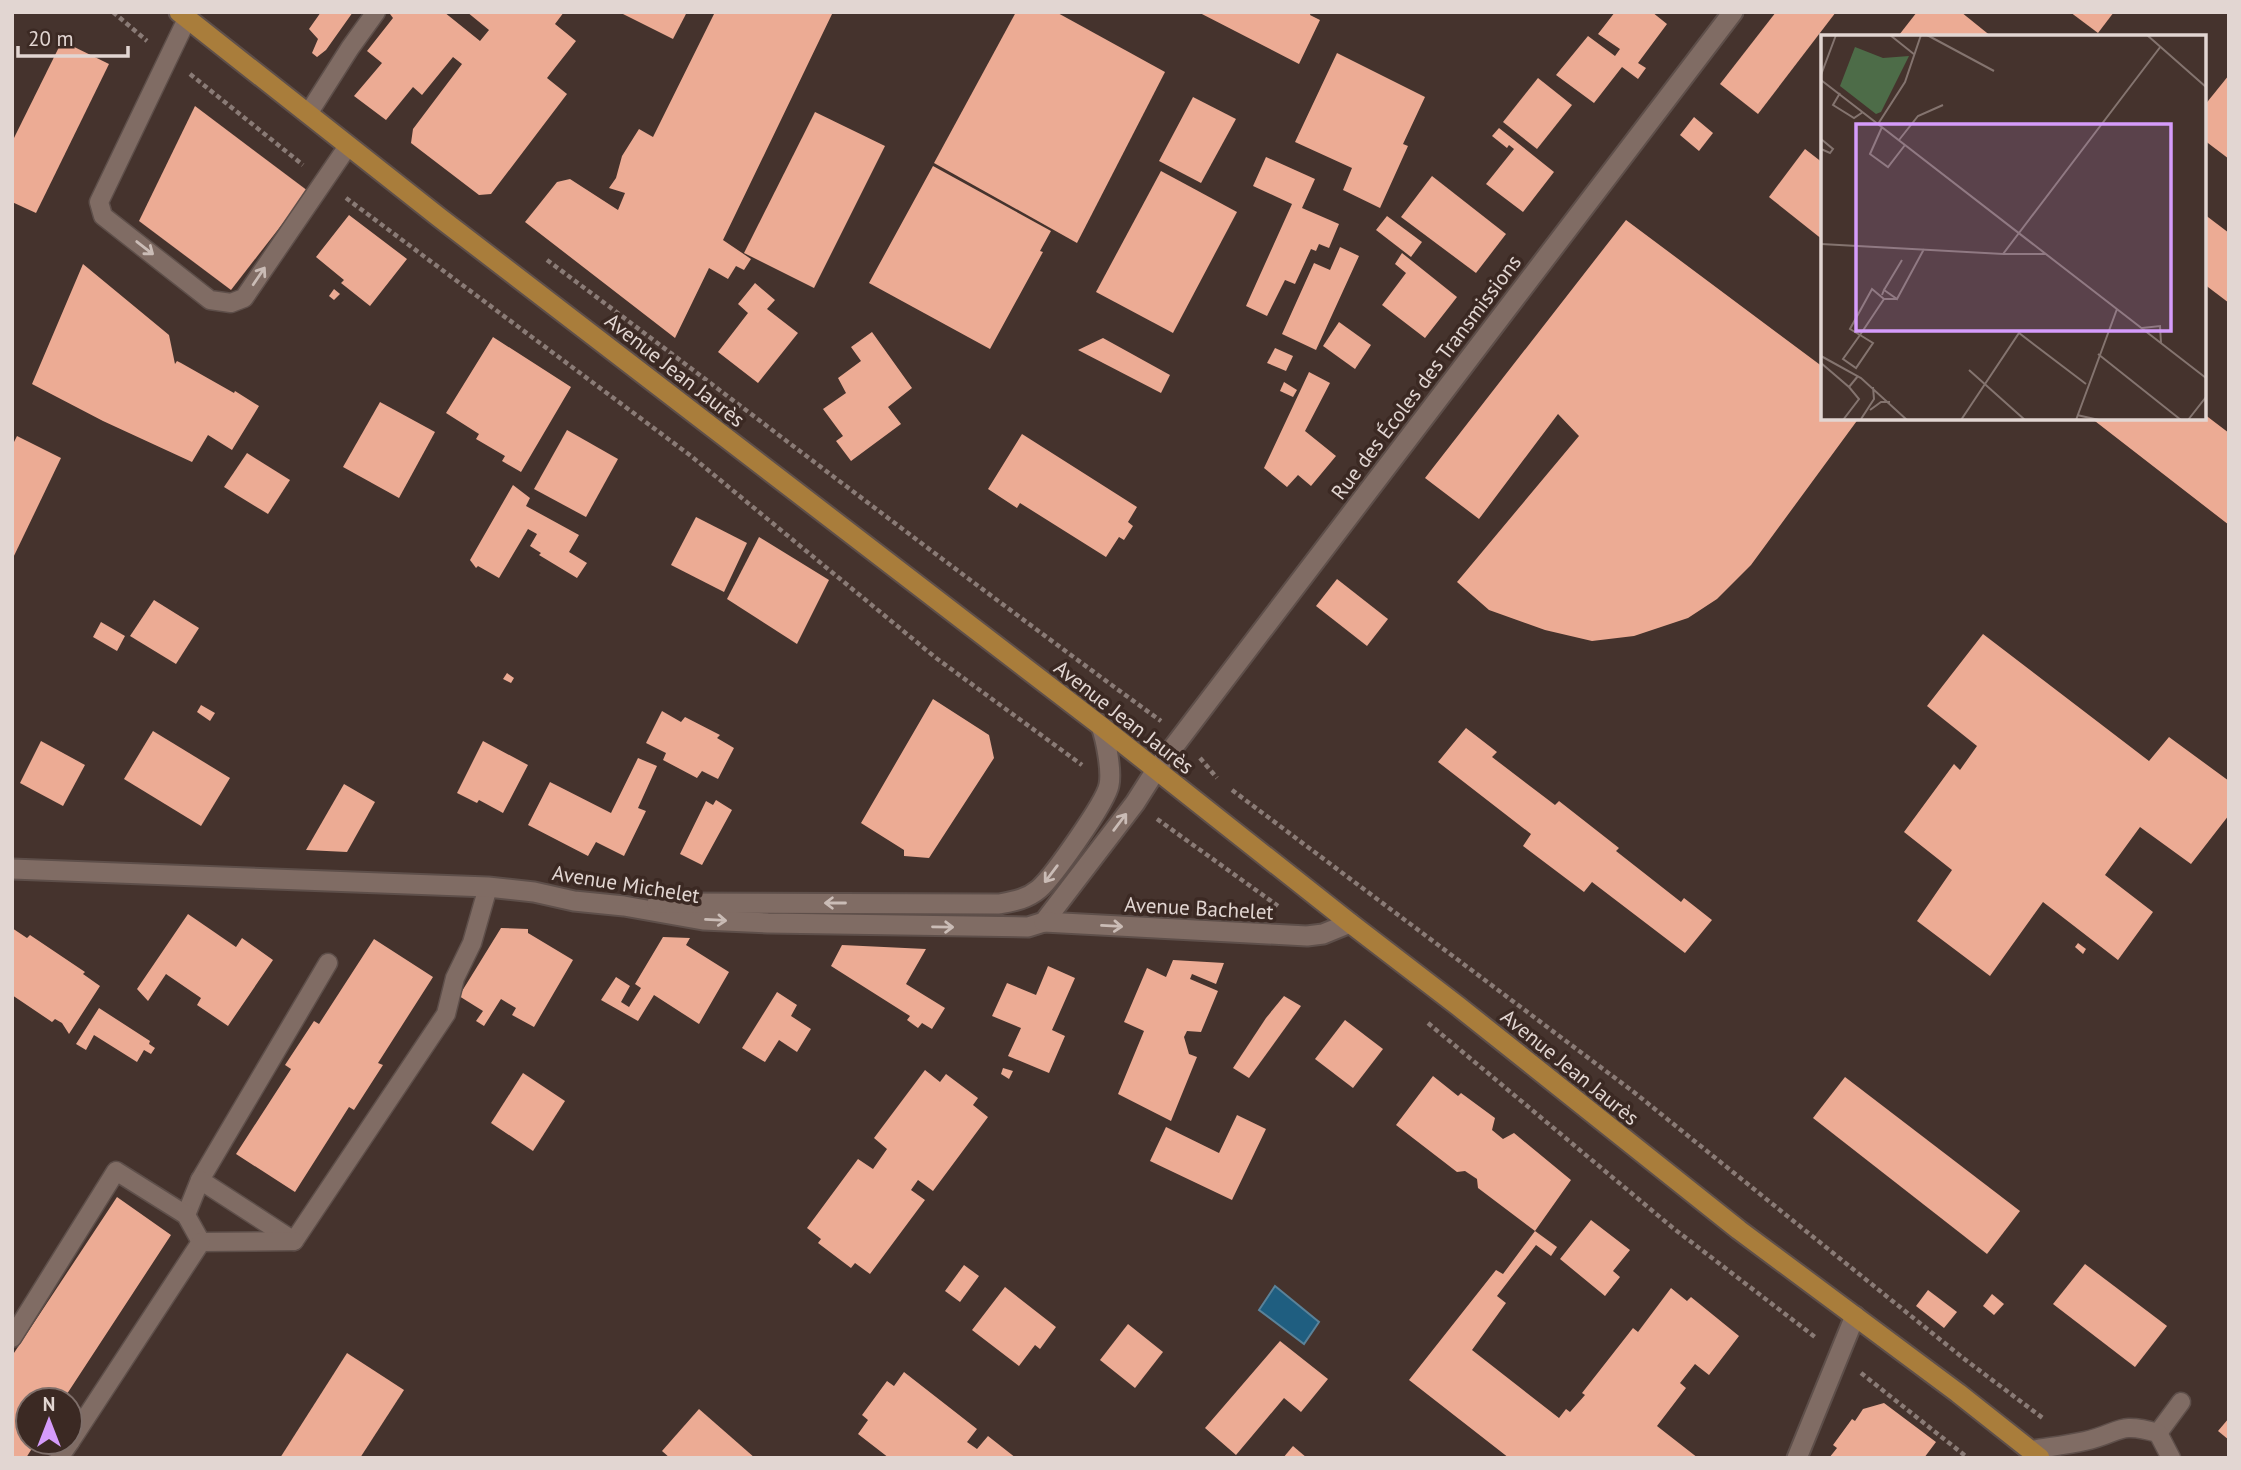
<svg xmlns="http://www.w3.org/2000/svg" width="2241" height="1470" font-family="'PT Sans',sans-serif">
<rect width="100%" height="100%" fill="#45332d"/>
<!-- water -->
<path fill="#1f5e80" stroke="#5a8299" stroke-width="2" d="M1275 1286 1319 1322 1304 1344 1259 1310Z"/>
<!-- building -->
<g fill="#ecab94">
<path d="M321 12H353L326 50 317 57 312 53 318 39 309 29Z"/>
<path d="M392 12H444L480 41 489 30 467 12H564L555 24 576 41 547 78 567 94 491 194 479 195 411 143 413 129 462 64 453 57 422 95 413 87 386 120 354 96 382 63 367 51 393 18 390 14Z"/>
<path d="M619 12H687L673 39Z"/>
<path d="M715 12H833L723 240 751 259 744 270 736 266 728 279 709 268 675 338 525 222 557 182 570 179 618 210 625 193 609 188 616 178 622 156 639 129 653 137Z"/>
<path d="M1016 12H1056L1165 72 1077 243 934 163Z"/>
<path d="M1198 12H1311L1310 15 1320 20 1299 64Z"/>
<path d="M1615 12H1652L1667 24 1638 63 1646 68 1638 79 1622 67 1594 103 1556 75 1588 36 1615 56 1620 49 1598 34Z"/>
<path d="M1776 12H1836L1758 114 1720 84Z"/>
<path d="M1917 12H1961L1992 37H1902L1899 35Z"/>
<path d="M2070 12H2114L2098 33Z"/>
<path d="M62 41 109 64 36 213 12 202V142Z"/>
<path d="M1337 53 1425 97 1403 144 1408 146 1380 208 1343 190 1352 168 1295 142Z"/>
<path d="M2229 75V159L2204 140V106Z"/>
<path d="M1538 78 1572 105 1537 149 1503 122Z"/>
<path d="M1193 97 1236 119 1201 183 1159 161Z"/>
<path d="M195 106 308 191 231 290 139 221Z"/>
<path d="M815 112 885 146 814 288 744 253Z"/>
<path d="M1694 117 1713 133 1699 151 1680 135Z"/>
<path d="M1499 128 1554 172 1523 212 1486 184 1514 149 1509 145 1507 148 1492 136Z"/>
<path d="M1805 149 1823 163V240L1769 197Z"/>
<path d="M1266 157 1315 179 1302 208 1339 224 1329 248 1319 244 1316 251 1311 249 1295 284 1285 280 1267 316 1246 306 1292 204 1253 186Z"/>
<path d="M933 166 1051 231 1040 251 1043 252 990 349 869 283Z"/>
<path d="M1161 171 1237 212 1173 333 1096 292Z"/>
<path d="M1432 176 1506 234 1476 273 1401 217Z"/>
<path d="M2204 214 2229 233V303L2204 284Z"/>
<path d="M349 215 407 259 370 306 341 283 344 280 316 257Z"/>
<path d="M1387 216 1422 242 1411 257 1376 230Z"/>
<path d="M1626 220 1823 367V418H1859L1751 565 1717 599 1688 618 1634 636 1592 641 1545 630 1489 610 1457 582 1579 436 1558 414 1479 519 1425 478Z"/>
<path d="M1340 247 1359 256 1316 350 1282 334 1314 263 1330 270Z"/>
<path d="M1402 253 1457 297 1425 338 1382 305 1406 273 1395 264Z"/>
<path d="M83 264 169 335 175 364 177 361 181 363 234 393 235 391 259 406 232 450 208 435 192 462 103 421 32 384Z"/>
<path d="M755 283 775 300 767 309 798 333 758 383 718 352 748 313 738 304Z"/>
<path d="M334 289 340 294 334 300 329 296Z"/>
<path d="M1339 322 1371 345 1355 369 1323 346Z"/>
<path d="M872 332 912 388 888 407 901 424 851 461 836 441 843 436 823 409 846 393 838 378 861 361 851 347Z"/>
<path d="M493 337 571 387 521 472 502 461 505 456 476 439 479 434 446 413Z"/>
<path d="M1103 338 1170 375 1161 393 1078 350Z"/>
<path d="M1275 348 1293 356 1286 371 1267 363Z"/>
<path d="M1309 372 1330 383 1305 431 1336 456 1311 486 1298 475 1287 487 1264 468Z"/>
<path d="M1284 382 1297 390 1293 397 1280 391Z"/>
<path d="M380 402 435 432 399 498 343 467Z"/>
<path d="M2204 414 2229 433V525L2091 418H2204Z"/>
<path d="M567 430 618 459 586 517 534 489Z"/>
<path d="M1022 434 1137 507 1128 522 1133 526 1124 540 1119 537 1106 557 1020 503 1017 508 988 489Z"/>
<path d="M17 436 61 458 12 560V446Z"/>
<path d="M247 453 290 480 268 514 224 487Z"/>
<path d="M513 485 530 498 526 506 579 535 569 552 587 563 577 578 539 555 541 553 530 546 537 534 528 529 499 578 478 566 476 568 470 560Z"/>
<path d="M696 517 747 543 724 592 671 565Z"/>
<path d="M759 537 829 580 797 644 727 599Z"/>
<path d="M1337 579 1388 619 1367 646 1316 606Z"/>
<path d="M154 600 199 628 176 664 130 636Z"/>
<path d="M101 622 125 636 117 651 93 637Z"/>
<path d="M1983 634 2149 761 2169 737 2229 781V815L2191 864 2140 827 2105 875 2153 912 2118 960 2043 902 1990 976 1917 921 1952 870 1904 832 1954 764 1960 770 1977 746 1927 706Z"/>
<path d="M507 673 514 678 511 683 503 679Z"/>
<path d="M933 699 989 735 994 758 929 858 904 856V850L861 823Z"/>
<path d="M201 705 215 713 210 721 197 712Z"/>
<path d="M662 711 681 722 685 717 720 735 717 738 734 748 718 779 702 771 697 778 663 760 666 753 646 743Z"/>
<path d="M1466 728 1497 752 1492 757 1555 805 1559 801 1619 848 1616 851 1681 902 1684 898 1712 920 1685 953 1592 882 1584 892 1523 846 1531 834 1438 762Z"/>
<path d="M153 731 230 778 201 826 124 779Z"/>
<path d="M41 741 85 765 63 806 20 783Z"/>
<path d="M483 741 528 765 503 813 479 800 477 803 457 793Z"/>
<path d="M638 758 657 766 638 808 646 811 624 856 596 842 588 856 528 825 550 782 611 813Z"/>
<path d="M344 784 375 802 347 852 306 850Z"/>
<path d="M716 800 732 810 702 865 680 854 706 801 713 805Z"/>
<path d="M188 914 236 947 242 938 273 960 228 1026 197 1005 201 998 166 974 148 1001 137 989Z"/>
<path d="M12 928 27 938 30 935 85 972 83 974 100 986 69 1034 62 1023 55 1019 52 1022 12 995Z"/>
<path d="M501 928 528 929V933L573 960 534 1027 512 1015 516 1008 501 999 484 1026 476 1021 483 1011 459 996Z"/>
<path d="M663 937 690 938 686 945 729 972 699 1024 654 995 638 1021 601 1000 616 977 630 986 621 1002 629 1007 641 988 635 984Z"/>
<path d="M374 939 433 977 378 1063 383 1065 354 1110 349 1107 295 1192 236 1154 291 1069 285 1065 314 1021 319 1024Z"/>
<path d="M2078 943 2086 949 2083 954 2075 947Z"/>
<path d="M842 945 926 949 906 984 945 1008 932 1029 922 1023 918 1028 907 1020 910 1016 831 966Z"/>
<path d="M1173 960 1224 963 1216 984 1192 974 1190 979 1218 991 1201 1032 1187 1031 1184 1037 1189 1054 1197 1057 1171 1121 1118 1094 1144 1031 1124 1022 1147 968 1166 977Z"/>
<path d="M1048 966 1075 978 1052 1030 1065 1036 1049 1073 1008 1056 1021 1028 992 1016 1007 983 1036 995Z"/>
<path d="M777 992 797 1005 791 1016 811 1029 797 1052 779 1040 765 1062 742 1048Z"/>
<path d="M1284 996 1301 1006 1249 1078 1233 1068 1266 1018Z"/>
<path d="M99 1008 150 1041 149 1044 155 1048 151 1054 144 1050 137 1062 94 1035 86 1050 76 1044Z"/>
<path d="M1345 1020 1383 1049 1353 1088 1315 1059Z"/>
<path d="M1003 1068 1013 1071 1009 1079 1001 1074Z"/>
<path d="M925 1070 940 1082 946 1074 978 1098 973 1105 988 1117 933 1191 918 1180 911 1190 925 1200 870 1274 855 1263 851 1268 818 1243 821 1239 807 1228 858 1159 873 1169 887 1149 874 1138Z"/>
<path d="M523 1073 565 1101 533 1151 491 1123Z"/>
<path d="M1433 1076 1458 1096 1461 1093 1495 1118 1492 1130 1503 1139 1514 1133 1571 1180 1535 1231 1478 1188 1477 1179 1465 1171 1457 1172 1396 1125Z"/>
<path d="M1845 1077 2020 1211 1987 1254 1813 1118Z"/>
<path d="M1237 1115 1266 1129 1232 1200 1150 1161 1166 1127 1219 1153Z"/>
<path d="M117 1197 171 1235 63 1400H28V1442H36L26 1458H16L12 1455V1356Z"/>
<path d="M1591 1220 1630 1250 1613 1271 1620 1277 1605 1296 1560 1259Z"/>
<path d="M1535 1231 1557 1247 1551 1256 1536 1245 1497 1296 1506 1303 1472 1350 1559 1418 1566 1409 1570 1412 1585 1395 1582 1393 1633 1328 1638 1332 1671 1288 1687 1301 1691 1297 1739 1336 1709 1375 1695 1364 1680 1383 1686 1388 1657 1426 1698 1458H1509L1409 1380 1496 1270 1503 1274Z"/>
<path d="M2085 1264 2167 1326 2135 1367 2053 1304Z"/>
<path d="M964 1265 979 1276 960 1302 945 1291Z"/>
<path d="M1005 1287 1056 1327 1040 1349 1035 1345 1019 1366 972 1330Z"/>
<path d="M1928 1290 1957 1312 1944 1328 1916 1306Z"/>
<path d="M1992 1294 2004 1304 1994 1315 1983 1306Z"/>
<path d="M1128 1324 1163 1352 1135 1388 1100 1360Z"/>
<path d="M1280 1341 1328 1379 1301 1412 1284 1398 1236 1455 1205 1428Z"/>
<path d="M347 1353 404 1390 360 1458H280Z"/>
<path d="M904 1372 977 1429 967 1442 977 1449 988 1436 1016 1458H889L858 1434 868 1420 862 1415 887 1381 894 1386Z"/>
<path d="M1884 1403 1936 1442 1924 1458H1829L1837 1448 1833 1445 1852 1419 1855 1421 1863 1409Z"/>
<path d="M699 1409 755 1458H670L662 1451Z"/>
<path d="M2229 1418V1440L2218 1431Z"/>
<path d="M1293 1446 1307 1458H1283Z"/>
</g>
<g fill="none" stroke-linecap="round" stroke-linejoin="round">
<defs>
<g id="service">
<path d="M187 19 99 202 103 216 210 300 231 303 244 298 348 146"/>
<path d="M308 114 350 48 376 12"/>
<path d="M200 1180 328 963"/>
<path d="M186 1215 200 1180 294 1241 446 1014 455 978 472 943 488 887"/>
<path d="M12 1338 116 1171 186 1215 201 1242 294 1241"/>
<path d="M2158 1433 2181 1402"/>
<path d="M70 1442 201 1242"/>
<path d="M2031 1450C2049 1447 2067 1445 2085 1441 2121 1433 2117 1421 2158 1433L2171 1458"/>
<path d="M59 1458 70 1442"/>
</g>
<g id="minor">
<path d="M1156 770 1733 12"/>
<path d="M1797 1458 1855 1316"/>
</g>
<g id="tertiary">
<path d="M12 869 488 887 534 892 574 901 624 906 703 920 768 923 1028 927 1044 922 1135 803 1156 770"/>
<path d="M657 903 999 904C1015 901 1027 899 1039 889 1053 877 1106 802 1109 785 1112 771 1106 740 1101 726"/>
<path d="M1044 922 1307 936 1323 934 1350 923"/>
</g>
<path id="primary" d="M179 12 440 218 1101 726 1350 923 1458 1006 1739 1230 1958 1393 2040 1458"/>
</defs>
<!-- service casing -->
<use href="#service" stroke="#5e4f4a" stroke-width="21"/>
<!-- minor casing -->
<use href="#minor" stroke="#5e4f4a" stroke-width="23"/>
<!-- tertiary casing -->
<use href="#tertiary" stroke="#5e4f4a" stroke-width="23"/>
<!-- primary casing -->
<use href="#primary" stroke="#5e4f4a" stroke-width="23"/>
<!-- path -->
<g stroke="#8a7b76" stroke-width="4.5" stroke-dasharray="5 3.5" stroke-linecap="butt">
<path d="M113 12 147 41"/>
<path d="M190 74 303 165"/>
<path d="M346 198 691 456 936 658 1082 765"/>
<path d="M547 260C752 413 954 571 1161 721"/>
<path d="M1200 758 1217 778"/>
<path d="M1232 790 1635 1093 1963 1358 2044 1419"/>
<path d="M1157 819 1278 906"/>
<path d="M1428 1023 1673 1228 1815 1337"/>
<path d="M1861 1373 1968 1458"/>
</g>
<!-- service -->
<use href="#service" stroke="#806c64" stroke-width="18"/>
<!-- minor -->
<use href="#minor" stroke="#806c64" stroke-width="19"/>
<!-- tertiary -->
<use href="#tertiary" stroke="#806c64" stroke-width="19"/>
<!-- primary -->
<use href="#primary" stroke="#a97d3b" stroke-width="19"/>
</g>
<!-- one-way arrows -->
<defs><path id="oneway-shaft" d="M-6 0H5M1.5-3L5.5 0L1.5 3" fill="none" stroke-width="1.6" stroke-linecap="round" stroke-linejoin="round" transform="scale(1.75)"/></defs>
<g stroke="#cabcb6">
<use href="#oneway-shaft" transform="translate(145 248) rotate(38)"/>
<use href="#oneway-shaft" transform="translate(259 276) rotate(-56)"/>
<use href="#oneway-shaft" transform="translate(1120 822) rotate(-53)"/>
<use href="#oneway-shaft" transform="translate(1051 874) rotate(127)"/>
<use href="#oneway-shaft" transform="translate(835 903) rotate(-180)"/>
<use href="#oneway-shaft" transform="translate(716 920) rotate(3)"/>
<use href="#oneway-shaft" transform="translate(1112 926) rotate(3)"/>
<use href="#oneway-shaft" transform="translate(943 927) rotate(1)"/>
</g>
<g text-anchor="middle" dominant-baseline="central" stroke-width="7" stroke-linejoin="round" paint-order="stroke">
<!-- street labels -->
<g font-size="21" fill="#e2d6d2" stroke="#3b2923">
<text transform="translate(675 370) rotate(38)">Avenue Jean Jaurès</text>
<text transform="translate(1426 377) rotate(-53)">Rue des Écoles des Transmissions</text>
<text transform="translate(1124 717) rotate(38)">Avenue Jean Jaurès</text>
<text transform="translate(626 884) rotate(9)">Avenue Michelet</text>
<text transform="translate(1199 908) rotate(3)">Avenue Bachelet</text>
<text transform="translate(1570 1067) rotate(39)">Avenue Jean Jaurès</text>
</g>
</g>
<!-- overview -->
<g transform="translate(1821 35)">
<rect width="385" height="385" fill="#45332d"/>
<path d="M34 12 62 23 88 21 60 77 55 79 19 51Z" fill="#4d6c48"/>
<path fill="none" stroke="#84746f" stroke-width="2" d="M69 0 94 20M106 0 173 36M326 0 385 52M0 40 15 0M0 45 385 343M19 58 12 70 33 83 42 77M57 89 84 47 100 0M61 92 49 119 67 132 84 110M0 104 12 114 9 118 0 114M78 105 97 81 122 70M0 209 182 219 340 11M182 219H225M63 255 81 225M61 260 63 255 76 264 103 214M63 264 39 300 29 294 51 254 63 264H76M321 293 339 291 340 308M39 300 52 308 35 333 22 324ZM277 319 360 385M0 321 40 343 86 385M0 328 28 352 37 341M148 335 204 385M49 375 60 367H69M256 380 278 385M40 384 53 364 52 352M22 385 38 364 28 352M140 385 198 298 265 349M255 385 296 274M367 385 385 362"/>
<path fill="#d59cfb" fill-opacity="0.15" stroke="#d59cfb" stroke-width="3.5" d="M35 89H350V296H35Z"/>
<rect width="385" height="385" fill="none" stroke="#e2d6d2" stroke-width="3.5"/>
</g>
<!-- border -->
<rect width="2241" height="1470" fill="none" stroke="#e2d6d2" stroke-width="28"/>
<!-- north arrow -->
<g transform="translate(49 1421)"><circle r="33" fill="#3b2923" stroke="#7e6e69" stroke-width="2"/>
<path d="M0-5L12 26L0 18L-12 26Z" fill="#d59cfb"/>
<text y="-10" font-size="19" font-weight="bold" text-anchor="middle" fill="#e2d6d2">N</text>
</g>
<!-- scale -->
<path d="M18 46v10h110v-10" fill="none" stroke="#e2d6d2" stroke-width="3.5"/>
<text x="28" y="46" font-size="21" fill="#e2d6d2" stroke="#3b2923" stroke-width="5" paint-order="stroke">20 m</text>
</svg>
